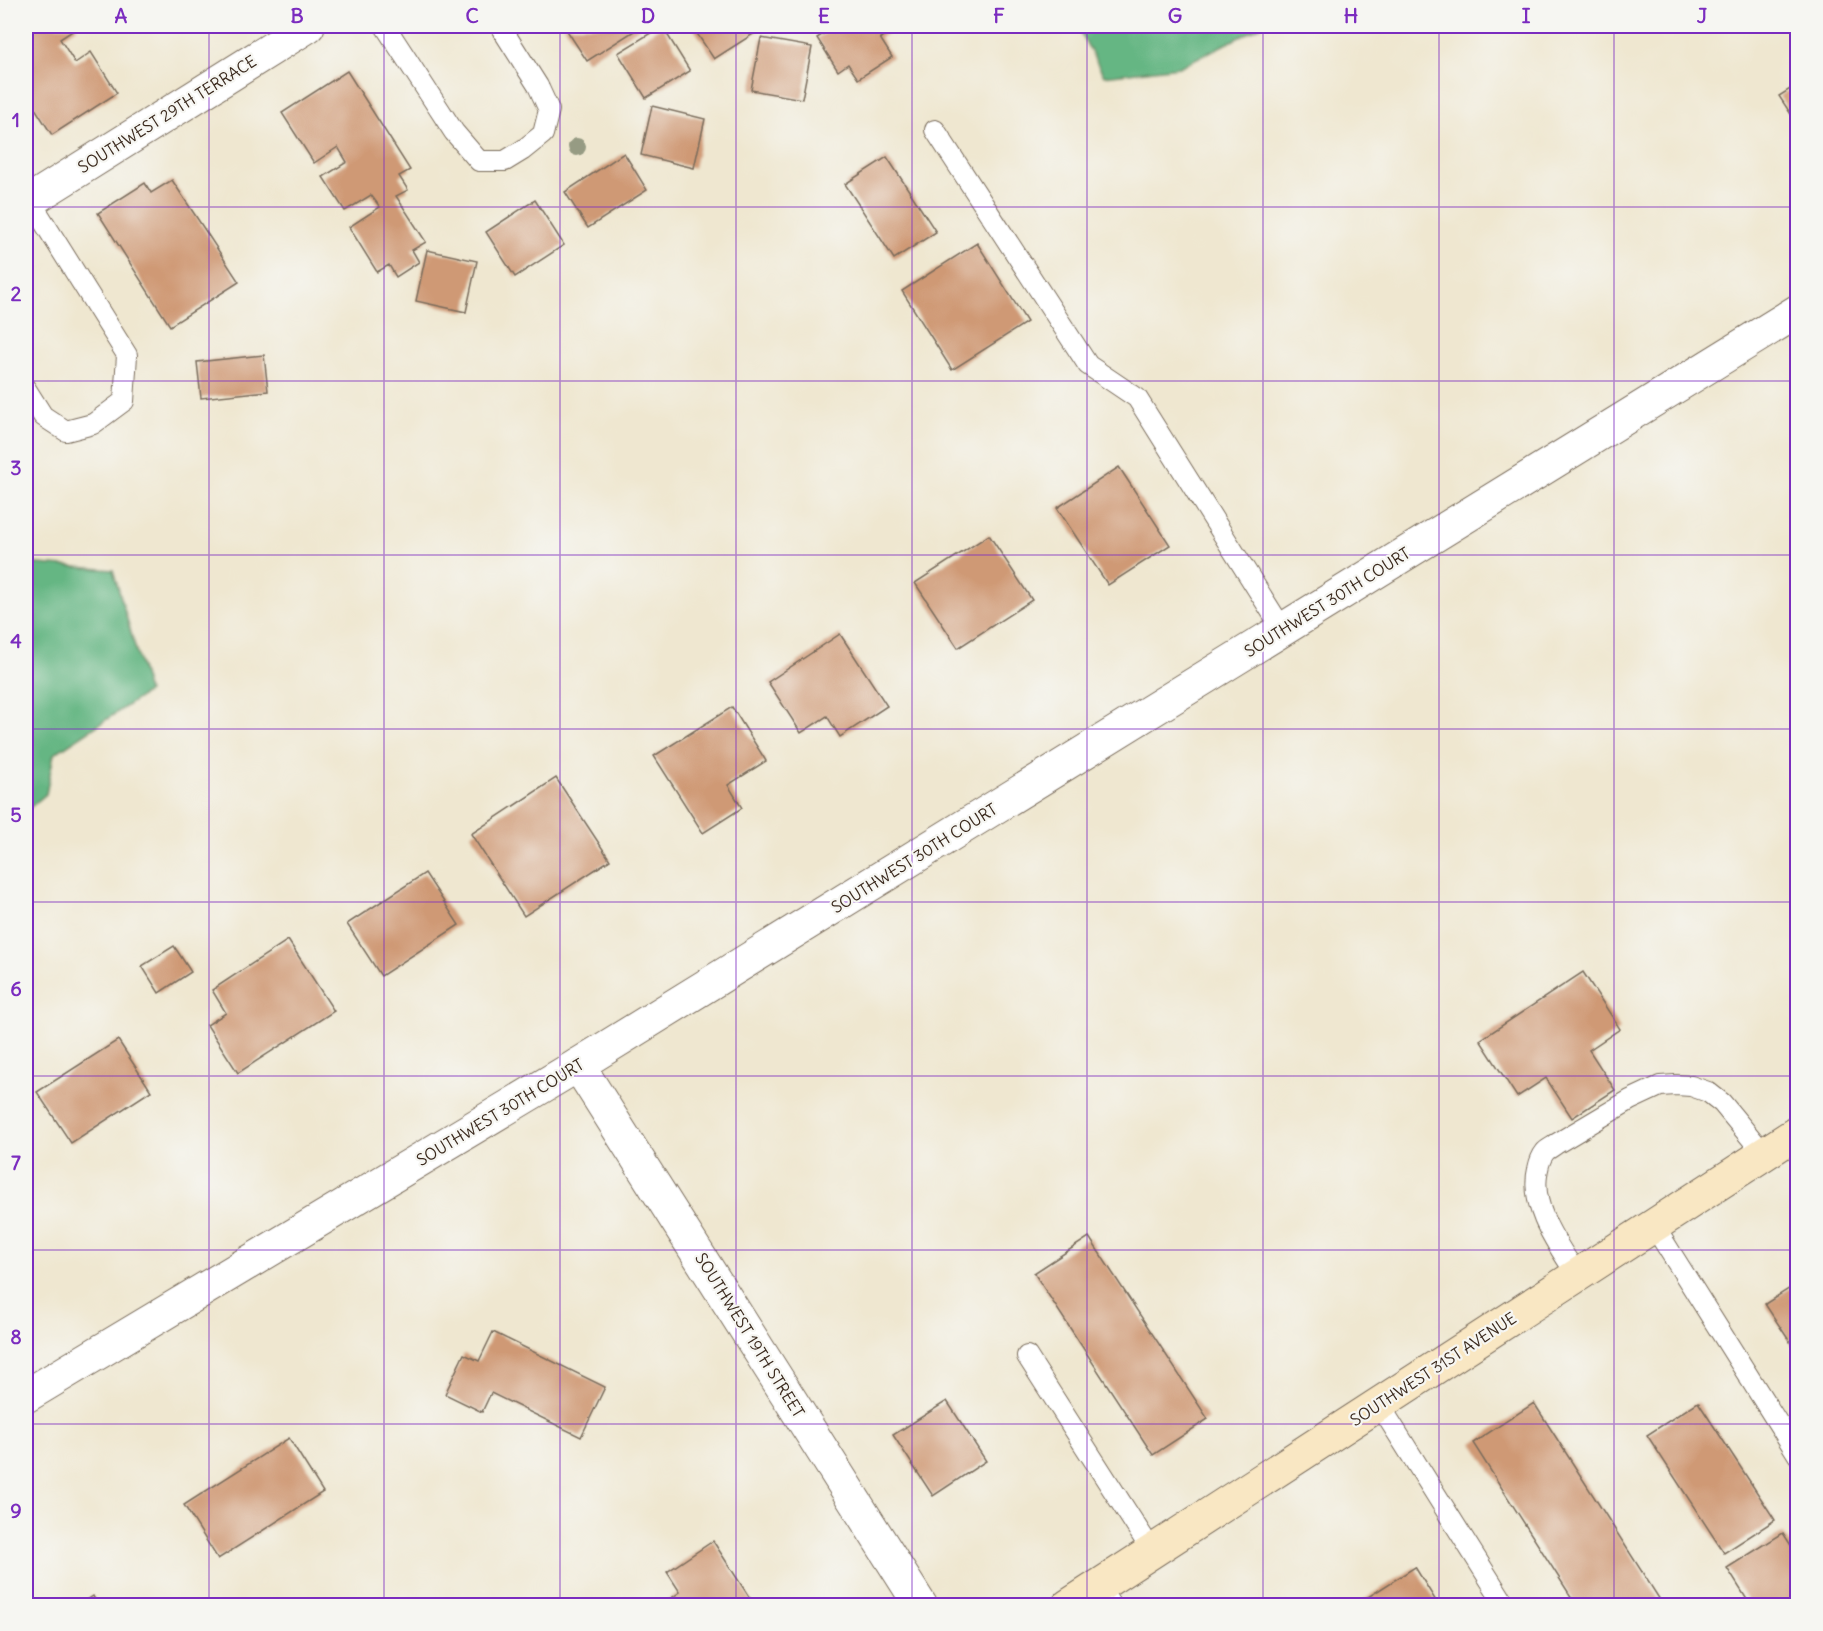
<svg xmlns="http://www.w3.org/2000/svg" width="1823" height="1631" font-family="Delius,sans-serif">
<rect width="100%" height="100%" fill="#f6f6f2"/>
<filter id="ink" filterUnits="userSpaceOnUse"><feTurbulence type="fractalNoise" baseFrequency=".0167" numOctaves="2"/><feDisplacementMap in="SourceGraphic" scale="12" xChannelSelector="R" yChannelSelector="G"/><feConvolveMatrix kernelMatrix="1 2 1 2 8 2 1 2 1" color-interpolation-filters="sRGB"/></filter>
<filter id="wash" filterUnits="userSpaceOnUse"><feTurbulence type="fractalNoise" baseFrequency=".008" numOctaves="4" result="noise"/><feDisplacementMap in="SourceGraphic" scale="24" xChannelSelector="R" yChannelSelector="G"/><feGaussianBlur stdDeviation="1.35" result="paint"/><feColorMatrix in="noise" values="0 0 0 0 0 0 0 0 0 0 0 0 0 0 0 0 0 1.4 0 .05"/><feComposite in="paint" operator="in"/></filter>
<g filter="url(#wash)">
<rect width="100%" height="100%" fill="#efe7d0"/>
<!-- forest -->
<g fill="#65b683" stroke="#507050" stroke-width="1.5">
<path d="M1077 26H1262L1179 67 1104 76Z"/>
<path d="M26 563 113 570 148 692 54 754 46 794 26 811Z"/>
</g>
<g id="blocks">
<!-- building -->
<g fill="#cf9974">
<path d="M26 26H76L77 28 60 39 75 63 91 52 117 93 52 135 26 94Z"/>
<path d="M564 26H642L587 61Z"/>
<path d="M662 26 690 71 646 98 618 53Z"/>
<path d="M692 26H759L761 29 714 59Z"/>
<path d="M824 26H892L894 29 880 38 892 57 858 79 848 64 838 71 817 38 828 31Z"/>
<path d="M761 38 812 47 802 99 751 90Z"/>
<path d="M347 71 410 170 399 176 408 190 396 196 426 242 412 250 419 262 396 277 389 265 377 272 349 227 380 207 371 195 345 211 323 177 347 162 338 147 314 163 282 113Z"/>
<path d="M1798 84V125L1779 96Z"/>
<path d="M652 106 705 119 694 168 641 155Z"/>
<path d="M624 153 647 190 588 228 565 192Z"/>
<path d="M887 157 936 232 894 259 845 184Z"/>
<path d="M172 180 239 282 170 326 98 213 145 183 151 193Z"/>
<path d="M535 200 564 245 515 277 486 232Z"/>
<path d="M977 243 1027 322 952 370 902 291Z"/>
<path d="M427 250 477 261 466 312 416 301Z"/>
<path d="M264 355 268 391 201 398 197 362Z"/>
<path d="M1119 467 1170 545 1108 585 1057 508Z"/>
<path d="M989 535 1032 600 958 648 915 583Z"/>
<path d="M840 634 887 706 840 737 827 716 801 733 768 682Z"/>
<path d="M732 707 766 761 728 785 742 808 703 833 654 756Z"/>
<path d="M556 778 610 860 524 916 471 834Z"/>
<path d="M425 873 459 925 381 976 347 924Z"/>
<path d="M288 940 334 1011 238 1073 207 1025 226 1013 212 990Z"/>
<path d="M174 946 191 972 159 993 142 966Z"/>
<path d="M1583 972 1620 1029 1589 1050 1615 1090 1572 1118 1546 1078 1517 1097 1480 1040Z"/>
<path d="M118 1040 151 1091 71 1143 37 1092Z"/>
<path d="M1089 1237 1208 1419 1153 1455 1034 1273Z"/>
<path d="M1798 1283V1354L1765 1304Z"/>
<path d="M493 1332 605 1387 581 1437 491 1393 482 1412 445 1394 464 1354 479 1361Z"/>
<path d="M947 1401 986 1461 933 1496 893 1435Z"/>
<path d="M1698 1402 1775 1520 1724 1553 1647 1435Z"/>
<path d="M1534 1403 1660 1600 1651 1606H1577L1473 1443Z"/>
<path d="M289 1438 323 1492 218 1559 184 1505Z"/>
<path d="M1783 1533 1798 1556V1606H1751L1727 1568Z"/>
<path d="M713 1541 755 1606H660L680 1592 667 1572Z"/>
<path d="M1415 1567 1439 1606H1354Z"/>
<path d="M93 1596 98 1606H78Z"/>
</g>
</g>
</g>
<g filter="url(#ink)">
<use href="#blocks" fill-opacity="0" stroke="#7a6c5c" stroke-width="1.5"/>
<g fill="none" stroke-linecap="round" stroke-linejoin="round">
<defs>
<g id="lane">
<path d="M385 26 454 132 479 161H505L523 150 543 134 549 110 538 86 500 26"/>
<path d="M935 130 1088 365 1137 398 1283 630"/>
<path d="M26 194 127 355 124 401 93 424 66 431 43 416 26 389"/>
<path d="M1654 1226 1798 1455"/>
<path d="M1577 1275C1558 1245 1529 1207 1538 1169 1539 1164 1541 1157 1545 1152 1547 1149 1553 1147 1556 1144L1630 1100 1660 1086 1676 1085 1691 1086 1708 1092 1722 1103 1764 1154"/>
<path d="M1027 1356 1152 1551"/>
<path d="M1379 1404 1506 1606"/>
<path d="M1099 1586 1111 1606"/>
</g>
<g id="street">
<path d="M26 203 308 26"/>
<path d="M578 1065 921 1606"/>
<path d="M26 1396 578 1065 1798 311"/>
</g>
<path id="secondary" d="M1068 1606 1798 1132"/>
</defs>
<!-- lane casing -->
<use href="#lane" stroke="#7a6c5c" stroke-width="22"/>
<!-- street casing -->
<use href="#street" stroke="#7a6c5c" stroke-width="35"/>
<!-- secondary casing -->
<use href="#secondary" stroke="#7a6c5c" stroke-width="35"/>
<!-- lane -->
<use href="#lane" stroke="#fff" stroke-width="20"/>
<!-- street -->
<use href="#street" stroke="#fff" stroke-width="33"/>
<!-- secondary -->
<use href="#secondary" stroke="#f9e7c3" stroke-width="33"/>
</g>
<!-- trees -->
<circle fill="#969b83" cx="577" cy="147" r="9"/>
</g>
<!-- grid -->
<path fill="none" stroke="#7b2cbf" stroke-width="1.5" stroke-opacity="0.55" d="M209 26V1606M384 26V1606M560 26V1606M736 26V1606M912 26V1606M1087 26V1606M1263 26V1606M1439 26V1606M1614 26V1606M26 207H1798M26 381H1798M26 555H1798M26 729H1798M26 902H1798M26 1076H1798M26 1250H1798M26 1424H1798"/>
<g text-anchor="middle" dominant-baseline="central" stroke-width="4.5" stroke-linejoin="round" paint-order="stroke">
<!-- street labels -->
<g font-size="16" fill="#3b2a1e" stroke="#f6f6f2">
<text transform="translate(167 114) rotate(-32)">SOUTHWEST 29TH TERRACE</text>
<text transform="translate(1327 602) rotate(-32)">SOUTHWEST 30TH COURT</text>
<text transform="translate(914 858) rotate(-32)">SOUTHWEST 30TH COURT</text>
<text transform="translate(500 1112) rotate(-31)">SOUTHWEST 30TH COURT</text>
<text transform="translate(750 1335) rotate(58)">SOUTHWEST 19TH STREET</text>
<text transform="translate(1433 1369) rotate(-33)">SOUTHWEST 31ST AVENUE</text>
</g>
</g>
<!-- margin -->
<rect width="1823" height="1631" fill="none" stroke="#f6f6f2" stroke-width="66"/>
<rect x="33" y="33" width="1757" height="1565" fill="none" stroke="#7b2cbf" stroke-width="2"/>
<g font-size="20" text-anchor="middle" font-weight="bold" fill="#7b2cbf">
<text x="121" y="23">A</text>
<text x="297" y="23">B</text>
<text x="472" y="23">C</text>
<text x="648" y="23">D</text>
<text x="824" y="23">E</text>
<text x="999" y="23">F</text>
<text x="1175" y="23">G</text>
<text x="1351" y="23">H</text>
<text x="1526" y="23">I</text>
<text x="1702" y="23">J</text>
<text x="16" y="127">1</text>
<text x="16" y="301">2</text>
<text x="16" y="475">3</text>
<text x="16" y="648">4</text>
<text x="16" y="822">5</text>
<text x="16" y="996">6</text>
<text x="16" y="1170">7</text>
<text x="16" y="1344">8</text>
<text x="16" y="1518">9</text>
</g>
</svg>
